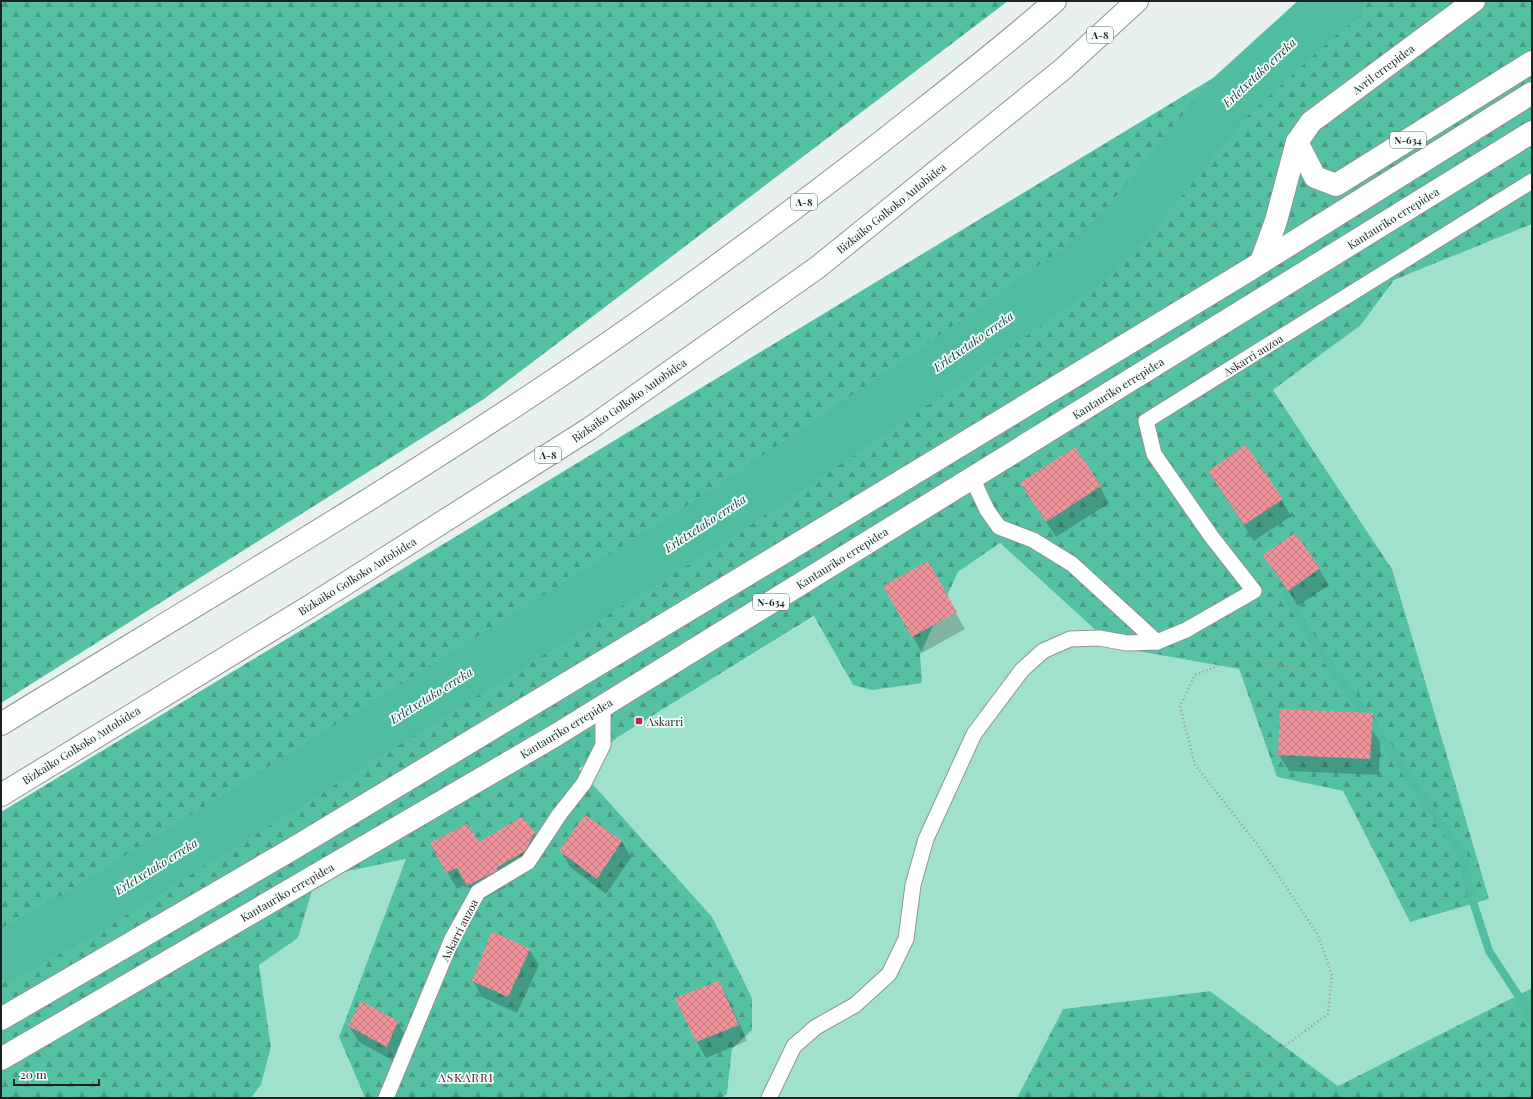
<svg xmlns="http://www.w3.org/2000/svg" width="1533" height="1099" font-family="'Playfair Display',serif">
<defs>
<pattern id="forest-firs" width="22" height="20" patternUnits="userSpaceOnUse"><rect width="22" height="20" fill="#54c1a5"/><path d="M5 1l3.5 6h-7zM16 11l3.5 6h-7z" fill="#459c86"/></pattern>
<pattern id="building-cross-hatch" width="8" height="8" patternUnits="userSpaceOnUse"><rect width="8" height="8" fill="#ed9399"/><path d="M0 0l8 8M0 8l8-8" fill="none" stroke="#bf787c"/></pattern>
</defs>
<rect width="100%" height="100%" fill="#e9f1ee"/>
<!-- green -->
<g fill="#9fe1cd">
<path d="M1532 224V988L1338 1086 1210 991 1063 1009 1017 1098H722L727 1094 732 1049 752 1029 579 770 618 737 815 616 853 685 920 655 958 572 1000 543 1114 647 1239 669 1277 777 1343 791 1410 922 1392 569 1273 390 1361 325 1394 280Z"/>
<path d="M407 859 339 1037 365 1098H251L261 1085 271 1047 259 965 298 938 316 878Z"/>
</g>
<!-- forest -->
<g fill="url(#forest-firs)">
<path d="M1 1H1008L484 399 1 703Z"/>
<path d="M1340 1H1532V224L1394 280 1361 325 1273 390 1392 569 1489 899 1410 922 1343 791 1277 777 1239 669 1114 647 1000 543 958 572 920 655 922 683 872 690 853 685 814 616 618 737 579 769 712 917 752 998V1030L732 1049 727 1094 722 1098H365L339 1037 406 859 316 878 298 938 259 965 271 1047 261 1085 251 1098H1V812Z"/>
<path d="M1532 988V1098H1017L1063 1009 1210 991 1338 1086Z"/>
</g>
<!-- shadow -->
<g fill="#0003">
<path d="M1209 472 1282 500 1291 516 1254 541Z"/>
<path d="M1100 487 1109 503 1056 537 1031 499Z"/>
<path d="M1295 534 1319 569 1329 585 1298 606 1274 571 1264 555Z"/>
<path d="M927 563 965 629 922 653 885 587Z"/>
<path d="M1372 714 1381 730 1379 775 1289 771 1279 755Z"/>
<path d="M534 833 544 849 534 867 505 884 506 887 478 902 467 884 457 889 431 844 479 843Z"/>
<path d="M622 841 631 858 606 894 570 867 561 851Z"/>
<path d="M529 949 539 965 517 1013 482 997 473 981Z"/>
<path d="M719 982 728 998 747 1041 706 1058 697 1042 677 999Z"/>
<path d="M397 1022 407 1038 396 1062 359 1042 349 1026Z"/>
</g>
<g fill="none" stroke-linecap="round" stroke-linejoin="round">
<!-- stream -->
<path stroke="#50bda2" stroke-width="8" d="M1285 593 1316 645 1399 761 1439 822 1463 854 1468 886 1489 951 1527 1009 1532 1024"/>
<!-- river -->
<path stroke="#50bda2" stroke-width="51" d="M1 957 76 916 720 515 937 368 1084 264 1128 222 1229 98 1319 16 1339 1"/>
</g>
<!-- building -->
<g fill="url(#building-cross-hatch)">
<path d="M1246 445 1283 499 1244 525 1208 471Z"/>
<path d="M1075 447 1101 486 1046 522 1020 483Z"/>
<path d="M1295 533 1320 568 1288 591 1263 555Z"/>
<path d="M928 561 957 612 912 637 883 586Z"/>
<path d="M1280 709 1373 713 1370 759 1278 755Z"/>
<path d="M585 815 622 841 597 879 559 851Z"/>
<path d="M522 817 535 832 525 851 496 868 498 870 467 886 457 868 446 873 430 843 467 824 479 842Z"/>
<path d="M492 931 530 949 508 997 472 981Z"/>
<path d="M719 981 739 1025 696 1042 675 998Z"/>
<path d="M361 1001 398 1021 387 1047 348 1026Z"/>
</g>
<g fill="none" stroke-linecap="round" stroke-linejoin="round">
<defs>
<g id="lane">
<path d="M972 478 987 510 999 527 1033 540 1072 564 1157 642"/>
<path d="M386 1098 452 939 478 892 528 862 559 815 584 783 603 745V706"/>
<path d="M769 1098 794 1046 816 1027 855 1005 889 974 906 939 913 885 926 839 974 734 1022 670 1043 651 1070 639 1099 638 1127 643 1157 642 1186 630 1254 591 1211 536 1154 454 1146 421 1532 181"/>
</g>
<path id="secondary" d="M1297 142 1311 122 1474 1"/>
<g id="highway">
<path d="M1297 142 1315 177 1336 185 1532 62"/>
<path d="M1261 262 1276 221 1297 142"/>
<path d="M1 724C182 613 365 506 542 388 658 311 770 228 880 143 939 96 999 51 1055 1"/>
<path d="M1 795 312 605 589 429 818 267 1063 69 1137 1"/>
<path d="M1 1019 294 848 773 559 1249 270 1532 93"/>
<path d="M1 1059 556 735 1532 132"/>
</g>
</defs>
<!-- lane casing -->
<use href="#lane" stroke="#8d9592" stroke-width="17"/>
<!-- secondary casing -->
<use href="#secondary" stroke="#8d9592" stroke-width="24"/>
<!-- highway casing -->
<use href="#highway" stroke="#8d9592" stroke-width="24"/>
<!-- path -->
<g stroke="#969c9a" stroke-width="2.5" stroke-dasharray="1 3" stroke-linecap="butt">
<path d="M1162 254 1217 221"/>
<path d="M1218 402 1226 414 1251 399 1243 386"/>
<path d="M1037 1098 1056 1072 1076 1069 1110 1084 1153 1098"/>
<path d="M1215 1098 1328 1014 1332 975 1318 935 1260 848 1195 765 1180 706 1195 675 1230 661 1258 660 1307 672"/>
</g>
<!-- lane -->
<use href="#lane" stroke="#fff" stroke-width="15"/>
<!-- secondary -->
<use href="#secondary" stroke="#fff" stroke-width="22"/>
<!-- highway -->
<use href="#highway" stroke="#fff" stroke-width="22"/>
</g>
<!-- markers -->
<rect fill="#b92844" stroke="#f6fffc" stroke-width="1.5" x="635" y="717" width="8" height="8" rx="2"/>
<g text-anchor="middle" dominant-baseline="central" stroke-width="3.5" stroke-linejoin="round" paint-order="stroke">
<!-- shield labels -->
<g fill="#f6fffc" stroke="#5e6462" stroke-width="1">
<rect x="1087" y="27" width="26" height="16" rx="3"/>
<rect x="1390" y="132" width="36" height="16" rx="3"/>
<rect x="791" y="194" width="26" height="16" rx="3"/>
<rect x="535" y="447" width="26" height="16" rx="3"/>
<rect x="753" y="594" width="36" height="16" rx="3"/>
</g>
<g font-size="10" font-weight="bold" fill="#1d2120">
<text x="1100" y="35">A-8</text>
<text x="1408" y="140">N-634</text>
<text x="804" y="202">A-8</text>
<text x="548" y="455">A-8</text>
<text x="771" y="602">N-634</text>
</g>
<!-- street labels -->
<g font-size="11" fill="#1d2120" stroke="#f6fffc">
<text transform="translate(1383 69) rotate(-37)">Avril errepidea</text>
<text transform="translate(891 208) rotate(-39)">Bizkaiko Golkoko Autobidea</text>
<text transform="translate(1393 218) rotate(-32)">Kantauriko errepidea</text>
<text transform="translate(1253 355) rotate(-32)">Askarri auzoa</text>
<text transform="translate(1118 388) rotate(-32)">Kantauriko errepidea</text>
<text transform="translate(629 400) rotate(-35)">Bizkaiko Golkoko Autobidea</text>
<text transform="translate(842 558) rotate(-32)">Kantauriko errepidea</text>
<text transform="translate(357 576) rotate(-32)">Bizkaiko Golkoko Autobidea</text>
<text transform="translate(566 728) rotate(-31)">Kantauriko errepidea</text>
<text transform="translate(81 745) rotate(-32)">Bizkaiko Golkoko Autobidea</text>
<text transform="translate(287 892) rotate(-30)">Kantauriko errepidea</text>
<text transform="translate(459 930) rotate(-63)">Askarri auzoa</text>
</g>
<!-- poi labels -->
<g font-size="11" fill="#1d2120" stroke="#f6fffc" text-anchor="start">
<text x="647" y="721">Askarri</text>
</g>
<!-- water labels -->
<g font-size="12" font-style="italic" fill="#104135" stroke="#f6fffc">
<text transform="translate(1259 72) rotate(-43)">Erletxetako erreka</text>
<text transform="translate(973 341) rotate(-35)">Erletxetako erreka</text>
<text transform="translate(705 523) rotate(-33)">Erletxetako erreka</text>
<text transform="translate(431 695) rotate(-32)">Erletxetako erreka</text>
<text transform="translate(156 866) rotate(-32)">Erletxetako erreka</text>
</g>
<!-- neighbourhood labels -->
<g font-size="12" letter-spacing="1" fill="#540e1b" stroke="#f6fffc">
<text x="466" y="1077">ASKARRI</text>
</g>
</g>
<!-- border -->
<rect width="1533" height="1099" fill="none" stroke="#1d2120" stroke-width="4"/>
<!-- scale -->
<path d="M14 1079v6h85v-6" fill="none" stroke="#1d2120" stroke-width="2"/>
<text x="20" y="1079" font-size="12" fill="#1d2120" stroke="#f6fffc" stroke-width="3" paint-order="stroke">20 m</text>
</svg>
